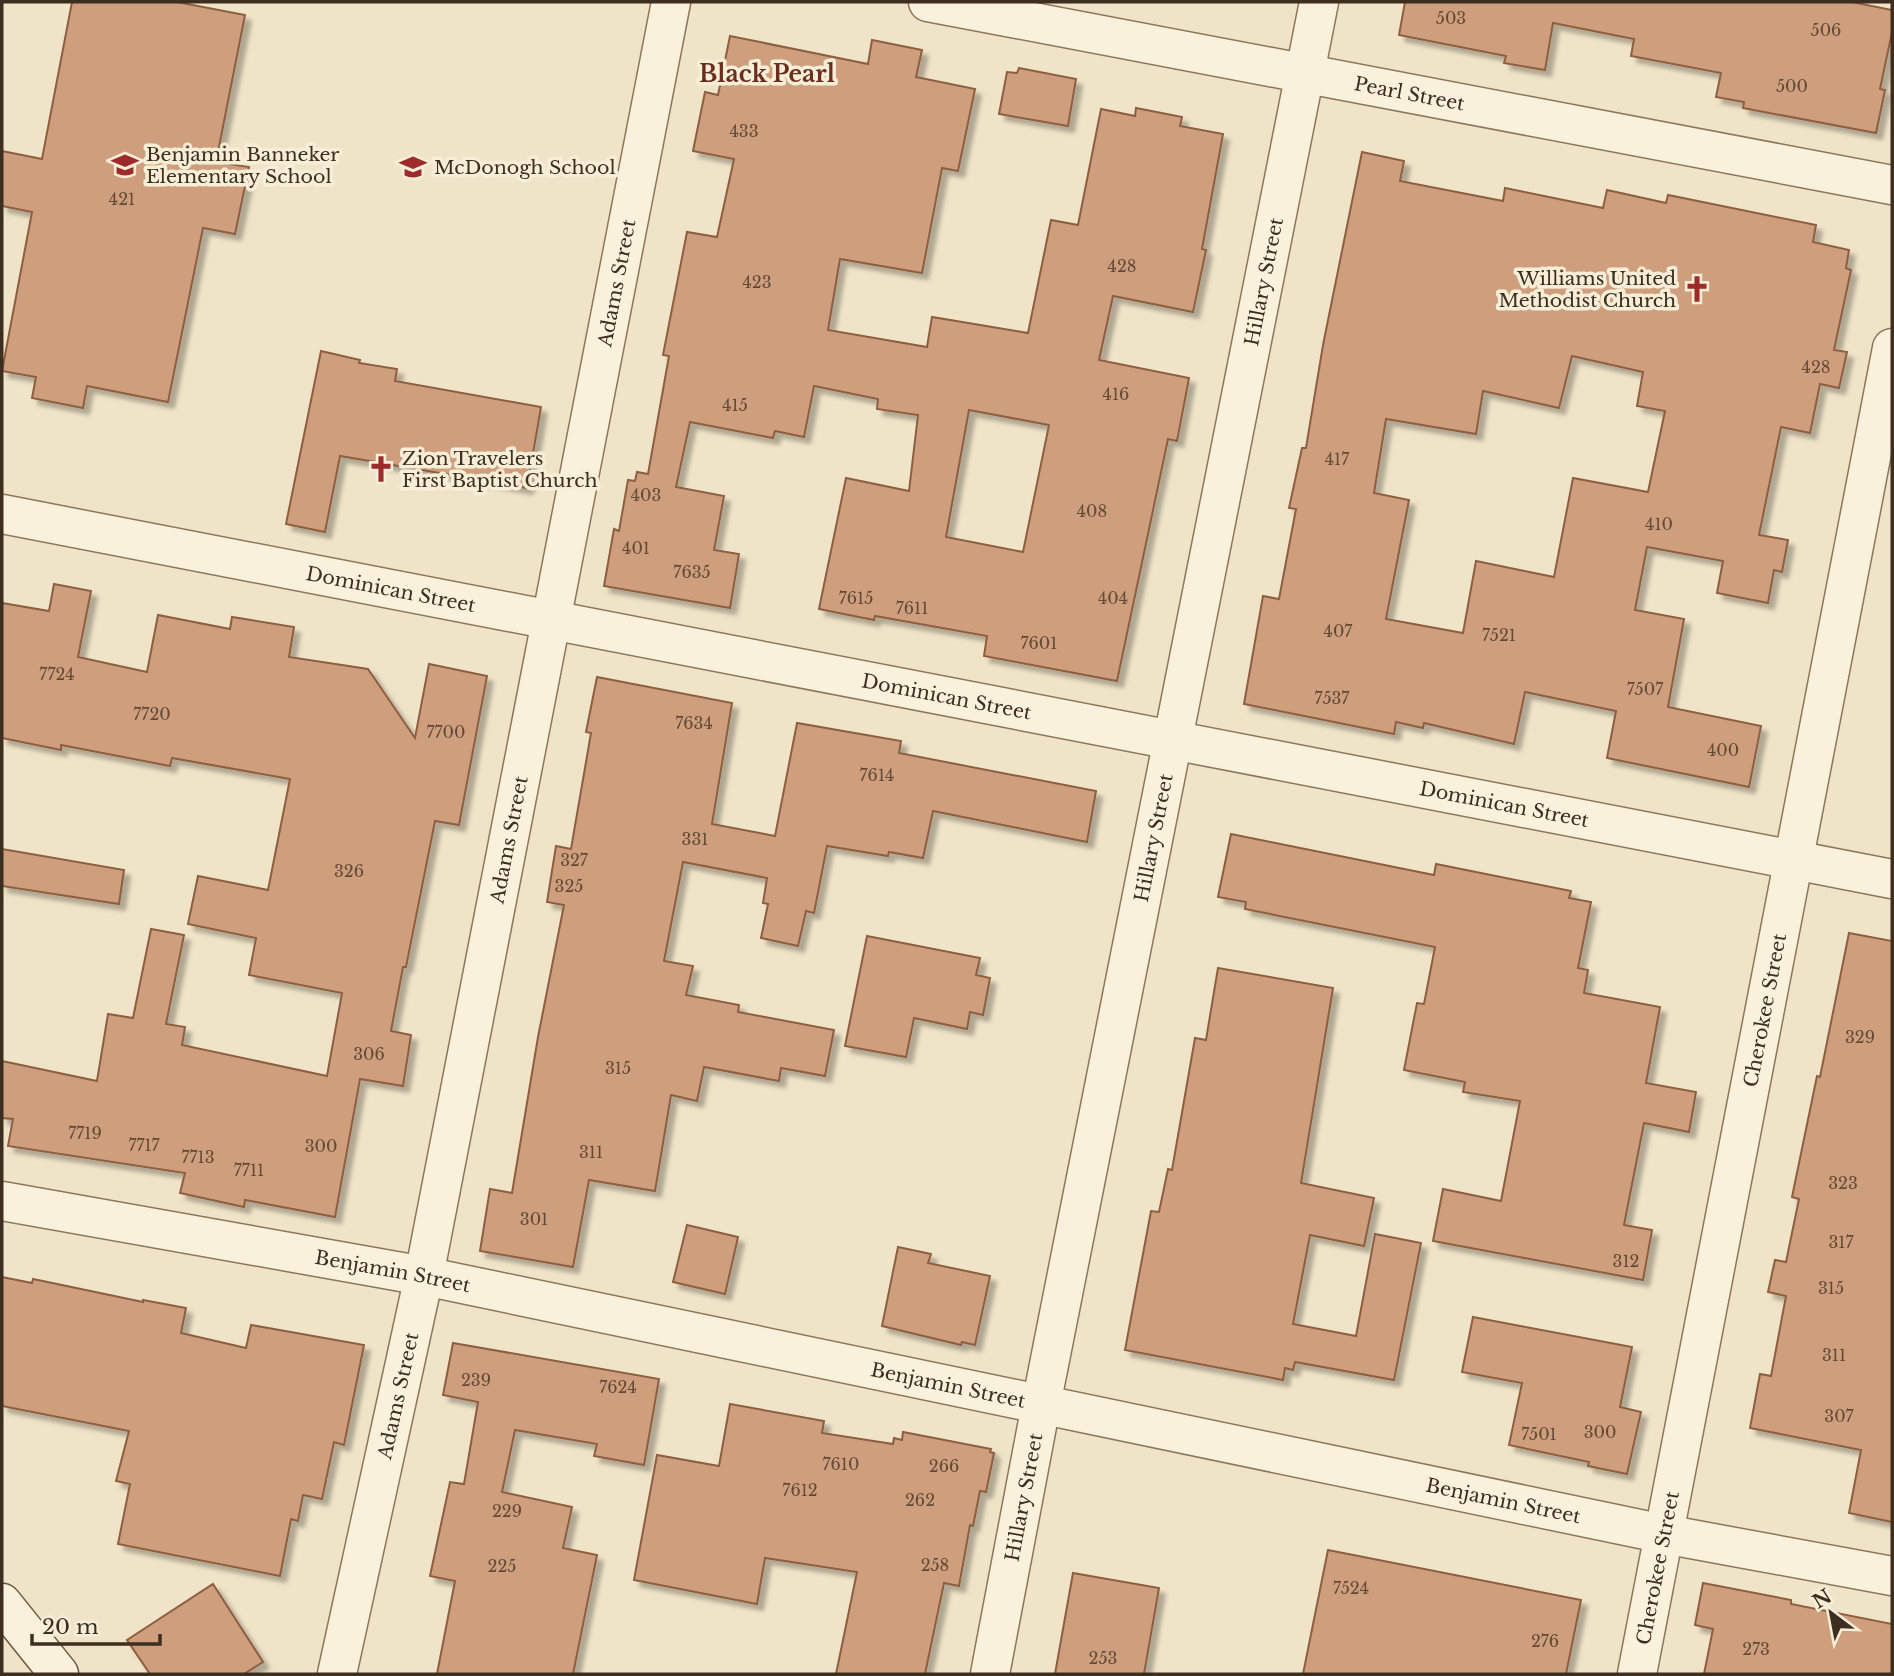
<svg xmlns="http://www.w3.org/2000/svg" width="1894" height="1676" font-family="'Libre Baskerville',serif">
<defs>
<filter id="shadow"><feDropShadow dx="6" dy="6" stdDeviation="2" flood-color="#0004"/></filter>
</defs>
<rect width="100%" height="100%" fill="#f0e4c8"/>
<!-- building -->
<g fill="#cf9f7d" stroke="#8d5f41" stroke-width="2" fill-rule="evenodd" filter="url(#shadow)">
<path d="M72 2H177L245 15 216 162 249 167 235 234 203 228 168 402 87 386 83 408 32 398 36 377 2 371 32 212 2 206V151L42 159Z"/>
<path d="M1405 2H1852L1892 10V32L1880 89 1885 90 1876 133 1743 108 1744 102 1716 97 1721 73 1631 56 1634 39 1553 23 1545 70 1504 63 1506 56 1399 35Z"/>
<path d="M730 36 868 64 872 40 922 50 916 77 975 89 958 171 942 168 922 273 840 259 828 330 927 347 932 317 1028 333 1051 220 1078 225 1101 109 1135 116 1136 108 1182 117 1180 126 1223 134 1202 249 1206 250 1193 312 1113 296 1099 360 1189 378 1177 441 1168 439 1117 681 984 656 987 636 875 616 874 620 819 609 846 478 909 491 918 415 877 409 878 399 814 386 804 437 775 431 773 438 690 422 676 487 724 496 714 550 739 554 730 608 604 586 614 529 619 531 628 480 635 481 637 472 648 474 669 356 663 355 687 232 717 237 734 159 693 151 705 92 718 95ZM969 410 1049 425 1023 552 946 537Z"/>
<path d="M1019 68 1076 79 1068 126 999 114 1007 72 1017 73Z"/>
<path d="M1362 152 1404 161 1400 181 1503 201 1505 188 1603 208 1607 190 1666 203 1668 195 1816 225 1813 242 1849 250 1846 268 1851 270 1834 350 1847 352 1839 388 1820 384 1810 433 1781 427 1759 535 1788 540 1782 572 1774 570 1768 603 1717 593 1723 561 1647 547 1635 610 1684 619 1668 707 1761 726 1749 787 1607 758 1616 711 1525 692 1514 744 1424 723 1423 728 1396 722 1394 734 1244 704 1263 596 1279 599 1296 509 1289 508 1302 448H1306L1323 345ZM1572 356 1643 372 1637 406 1665 411 1648 492 1573 478 1554 577 1476 561 1463 633 1386 619 1409 500 1374 493 1386 419 1476 434 1483 391 1559 408Z"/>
<path d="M321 351 360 360 359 363 397 369 395 381 541 407 527 488 340 456 325 532 286 524Z"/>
<path d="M54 584 91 591 78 657 147 672 158 615 230 629 232 617 294 627 289 657 368 669 415 738 429 664 487 676 459 825 435 821 406 967H403L391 1031 411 1035 403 1086 360 1079 335 1217 245 1200 244 1207 180 1193 185 1173 8 1146 13 1119 2 1118V1061L97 1081 108 1014 133 1018 151 929 184 935 166 1024 185 1027 182 1045 327 1076 342 993 249 975 256 938 188 924 198 876 268 890 290 779 172 758 170 766 61 745V750L2 738V603L49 611Z"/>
<path d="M597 677 732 703 712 824 775 836 797 723 901 741 899 753 1096 791 1087 842 933 811 923 858 889 852 888 856 827 846 814 913 806 911 798 946 761 938 768 904 763 903 767 878 683 862 664 961 693 966 686 995 739 1005 738 1012 834 1030 825 1076 781 1068 779 1081 704 1067 697 1101 671 1095 655 1191 589 1180 573 1267 480 1251 490 1189 512 1193 538 1037 564 905 547 902 556 846 571 849 591 733 586 732Z"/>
<path d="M1231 834 1434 875 1436 864 1571 891 1569 898 1591 902 1578 968 1588 970 1584 993 1660 1007 1646 1083 1696 1092 1689 1132 1644 1123 1624 1225 1652 1230 1643 1280 1433 1241 1443 1189 1501 1201 1520 1101 1463 1092 1465 1082 1404 1070 1417 1003 1424 1004 1435 947 1245 909 1246 902 1218 897Z"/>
<path d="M2 849 124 870 119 904 2 886Z"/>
<path d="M1849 933 1892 941V1522L1849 1513 1861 1450 1750 1428 1760 1374 1771 1376 1786 1296 1768 1292 1775 1260 1786 1262 1799 1199 1792 1197 1817 1076 1820 1077Z"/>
<path d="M867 936 980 958 976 975 990 978 983 1015 970 1012 967 1029 914 1018 906 1057 845 1046Z"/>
<path d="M1218 968 1333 988 1301 1183 1374 1198 1364 1246 1310 1235 1293 1324 1356 1336 1375 1234 1421 1243 1394 1380 1295 1362 1293 1370 1285 1368 1283 1380 1125 1350 1151 1211 1159 1212 1168 1169 1172 1170 1195 1038 1206 1040Z"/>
<path d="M687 1225 738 1237 725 1294 673 1282Z"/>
<path d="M898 1247 931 1254 928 1263 990 1276 975 1345 962 1342 961 1345 882 1326Z"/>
<path d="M2 1277 32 1283 33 1279 143 1302V1300L186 1308 181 1333 246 1348 251 1325 364 1345 344 1445 334 1442 322 1499 303 1495 298 1521 291 1519 280 1576 118 1544 130 1484 116 1481 129 1431 2 1406Z"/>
<path d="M1473 1317 1632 1347 1620 1407 1641 1412 1627 1474 1588 1466 1589 1462 1509 1445 1522 1383 1462 1372Z"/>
<path d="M453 1343 659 1379 644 1465 594 1456 597 1444 515 1430 502 1492 572 1507 563 1548 597 1555 573 1674H437L455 1581 430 1576 450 1482 464 1484 478 1402 443 1395Z"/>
<path d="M730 1404 824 1421 822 1433 893 1444 894 1438 902 1440 903 1432 991 1449 990 1452 994 1453 986 1492 980 1491 973 1526 970 1525 959 1586 944 1583 925 1674H836L857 1572 765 1558 757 1604 634 1580 657 1455 719 1466Z"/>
<path d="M1328 1550 1581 1600 1566 1674H1303Z"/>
<path d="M1073 1573 1159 1588 1144 1674H1055Z"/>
<path d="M1703 1583 1791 1600V1604L1892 1624V1674H1704L1713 1629 1695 1625Z"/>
<path d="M213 1584 263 1662 244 1674H150L127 1640Z"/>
</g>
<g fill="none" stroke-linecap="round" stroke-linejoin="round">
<defs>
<g id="street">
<path id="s1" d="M928 2 1892 185"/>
<path id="s2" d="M2 514 1892 879"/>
<path id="s3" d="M2 1201 424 1276 1664 1534 1892 1576"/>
<path id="s4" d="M337 1674 424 1276 671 2"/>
<path id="s5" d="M990 1674 1041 1405 1319 2"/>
<path id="s6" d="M1637 1674 1892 348"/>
</g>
<path id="secondary" d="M2 1603 59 1674"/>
</defs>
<!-- street casing -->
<use href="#street" stroke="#8d765c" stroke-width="41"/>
<!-- secondary casing -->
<use href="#secondary" stroke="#6f573f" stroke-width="41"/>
<!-- street -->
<use href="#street" stroke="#faf1dc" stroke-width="38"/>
<!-- secondary -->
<use href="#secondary" stroke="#faf1dc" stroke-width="38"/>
</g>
<!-- icons -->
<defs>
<symbol id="school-bare" viewBox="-9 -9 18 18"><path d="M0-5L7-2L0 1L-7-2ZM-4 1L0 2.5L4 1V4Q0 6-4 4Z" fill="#9e2a2b" stroke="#f7eed8" stroke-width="2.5" paint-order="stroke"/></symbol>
<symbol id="church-bare" viewBox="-9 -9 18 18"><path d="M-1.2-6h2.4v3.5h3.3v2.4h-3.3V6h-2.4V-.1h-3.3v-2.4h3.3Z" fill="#9e2a2b" stroke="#f7eed8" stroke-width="2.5" paint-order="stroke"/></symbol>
</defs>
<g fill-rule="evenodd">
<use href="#school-bare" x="106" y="146" width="38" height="38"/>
<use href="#school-bare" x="394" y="148" width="38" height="38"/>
<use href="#church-bare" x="1678" y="270" width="38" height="38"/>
<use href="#church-bare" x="362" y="450" width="38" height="38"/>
</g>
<g text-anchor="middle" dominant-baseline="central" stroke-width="7" stroke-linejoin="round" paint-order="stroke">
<!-- number labels -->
<g font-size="16" fill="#624a37">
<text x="1451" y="18">503</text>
<text x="1826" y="30">506</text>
<text x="1792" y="86">500</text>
<text x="744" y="131">433</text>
<text x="122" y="199">421</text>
<text x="1122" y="266">428</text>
<text x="757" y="282">423</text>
<text x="1816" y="367">428</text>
<text x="1116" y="394">416</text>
<text x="735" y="405">415</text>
<text x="1337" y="459">417</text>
<text x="646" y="495">403</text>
<text x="1092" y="511">408</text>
<text x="1659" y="524">410</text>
<text x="636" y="548">401</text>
<text x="692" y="572">7635</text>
<text x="856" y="598">7615</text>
<text x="1113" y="598">404</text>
<text x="912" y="608">7611</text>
<text x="1338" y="631">407</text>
<text x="1499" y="635">7521</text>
<text x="1039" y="643">7601</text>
<text x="57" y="674">7724</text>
<text x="1645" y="689">7507</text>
<text x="1332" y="698">7537</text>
<text x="152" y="714">7720</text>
<text x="694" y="723">7634</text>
<text x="446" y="732">7700</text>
<text x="1723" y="750">400</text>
<text x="877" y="775">7614</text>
<text x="695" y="839">331</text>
<text x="574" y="860">327</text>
<text x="349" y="871">326</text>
<text x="569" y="886">325</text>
<text x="1860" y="1037">329</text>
<text x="369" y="1054">306</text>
<text x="618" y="1068">315</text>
<text x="85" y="1133">7719</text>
<text x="144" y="1145">7717</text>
<text x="321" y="1146">300</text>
<text x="591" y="1152">311</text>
<text x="198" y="1157">7713</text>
<text x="249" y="1170">7711</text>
<text x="1843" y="1183">323</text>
<text x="534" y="1219">301</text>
<text x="1841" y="1242">317</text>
<text x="1626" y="1261">312</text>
<text x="1831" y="1288">315</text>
<text x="1834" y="1355">311</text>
<text x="476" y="1380">239</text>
<text x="618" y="1387">7624</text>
<text x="1839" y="1416">307</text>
<text x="1600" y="1432">300</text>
<text x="1539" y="1434">7501</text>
<text x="841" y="1464">7610</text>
<text x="944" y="1466">266</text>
<text x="800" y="1490">7612</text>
<text x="920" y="1500">262</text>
<text x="507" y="1511">229</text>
<text x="935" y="1565">258</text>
<text x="502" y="1566">225</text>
<text x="1351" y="1588">7524</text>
<text x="1545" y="1641">276</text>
<text x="1756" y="1649">273</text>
<text x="1103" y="1658">253</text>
</g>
<!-- street labels -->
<g font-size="19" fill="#3d2e20" stroke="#f7eed8">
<text stroke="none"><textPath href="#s1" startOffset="490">Pearl Street</textPath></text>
<text stroke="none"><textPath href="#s4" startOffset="1419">Adams Street</textPath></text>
<text stroke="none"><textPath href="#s5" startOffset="1419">Hillary Street</textPath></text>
<text stroke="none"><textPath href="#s2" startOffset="396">Dominican Street</textPath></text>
<text stroke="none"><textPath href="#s2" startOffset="962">Dominican Street</textPath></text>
<text stroke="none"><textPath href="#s2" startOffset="1530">Dominican Street</textPath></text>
<text stroke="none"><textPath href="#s5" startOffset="852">Hillary Street</textPath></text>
<text stroke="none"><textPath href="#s4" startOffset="852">Adams Street</textPath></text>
<text stroke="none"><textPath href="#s6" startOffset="676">Cherokee Street</textPath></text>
<text stroke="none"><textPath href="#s3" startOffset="397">Benjamin Street</textPath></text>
<text stroke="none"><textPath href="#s3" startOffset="964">Benjamin Street</textPath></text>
<text stroke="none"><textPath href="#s4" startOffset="285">Adams Street</textPath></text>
<text stroke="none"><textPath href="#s5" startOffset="180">Hillary Street</textPath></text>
<text stroke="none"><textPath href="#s3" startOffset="1531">Benjamin Street</textPath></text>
<text stroke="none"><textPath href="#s6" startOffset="108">Cherokee Street</textPath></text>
</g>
<!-- poi labels -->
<g font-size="19" fill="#3d2e20" stroke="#f7eed8" text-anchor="start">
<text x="146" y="154">Benjamin Banneker<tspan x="146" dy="22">Elementary School</tspan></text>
<text x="434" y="167">McDonogh School</text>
<text x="1676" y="278" text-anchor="end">Williams United<tspan x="1676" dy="22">Methodist Church</tspan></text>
<text x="402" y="458">Zion Travelers<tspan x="402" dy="22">First Baptist Church</tspan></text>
</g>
<!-- quarter labels -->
<g font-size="23" font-weight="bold" fill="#6b2e1e" stroke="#f7eed8">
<text x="767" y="74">Black Pearl</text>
</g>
</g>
<!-- border -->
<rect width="1894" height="1676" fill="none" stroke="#3d2e20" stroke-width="7"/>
<!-- north arrow -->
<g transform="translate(1831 1613) rotate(328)" stroke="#f7eed8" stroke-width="5" paint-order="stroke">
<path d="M0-5L12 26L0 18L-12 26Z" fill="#3d2e20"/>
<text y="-10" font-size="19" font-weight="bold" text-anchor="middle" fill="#3d2e20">N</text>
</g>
<!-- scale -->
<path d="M32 1634v10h128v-10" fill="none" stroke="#3d2e20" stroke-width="3.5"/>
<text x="42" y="1634" font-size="21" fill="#3d2e20" stroke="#f7eed8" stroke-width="5" paint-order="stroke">20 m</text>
</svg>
